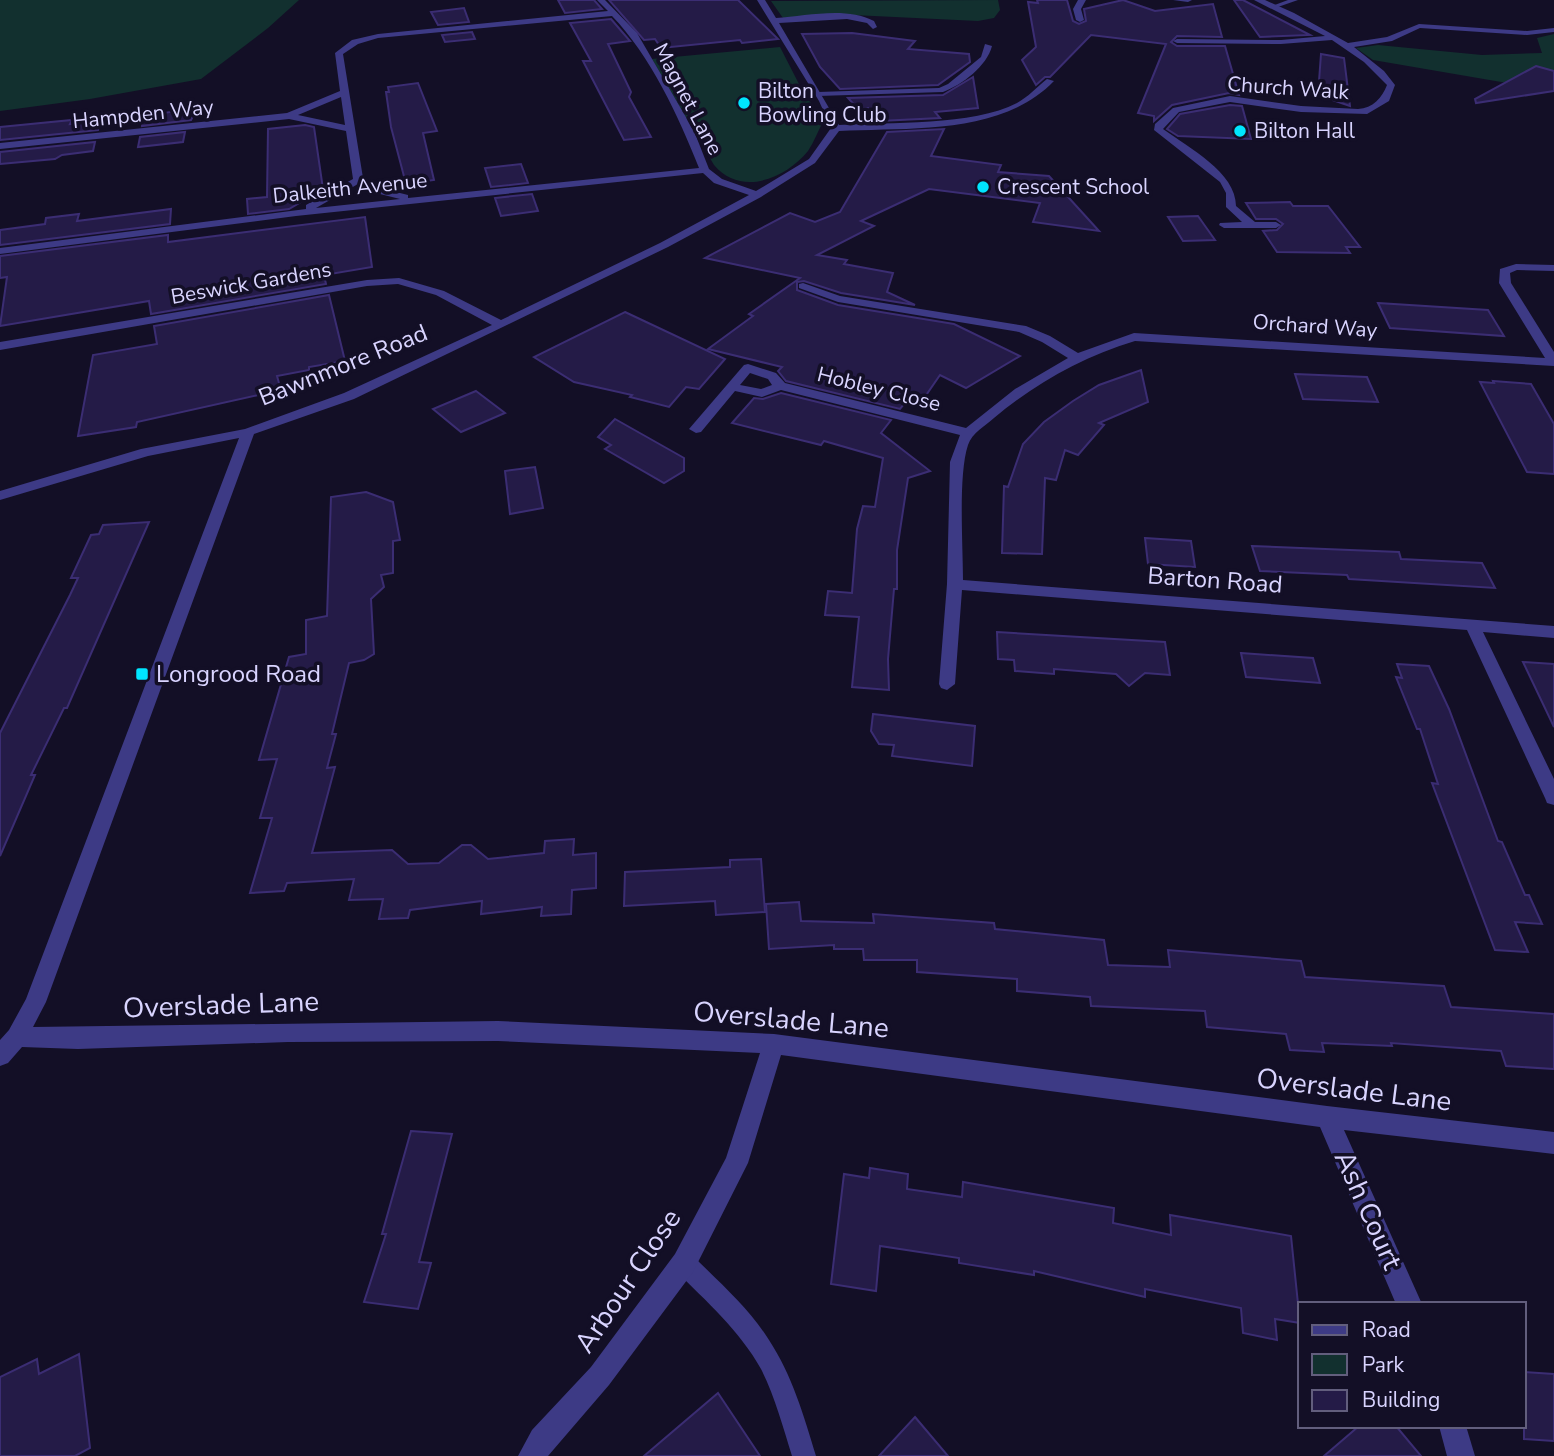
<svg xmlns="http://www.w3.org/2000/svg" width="1554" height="1456" font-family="'Nunito Sans',sans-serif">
<rect width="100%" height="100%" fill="#130f26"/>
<!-- green -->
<g fill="#12302f">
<path d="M0 0H299L268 28 201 79 90 99 0 111Z"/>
<path d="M998 0 1000 10 994 18 978 21 832 14 783 18 771 1Z"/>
<path d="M1554 34V91L1373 60 1356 48 1378 45 1482 55 1542 53 1537 38Z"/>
<path d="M780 47 799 84 823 122C818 131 814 142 808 151 785 179 741 197 714 165L652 59Z"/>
</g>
<!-- building -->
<g fill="#241b47" stroke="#3b2d73" stroke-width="2">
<path d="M558 0H594L602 9 565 13Z"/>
<path d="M609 0H738L778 39 742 43 740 40 661 48 655 39 644 40Z"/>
<path d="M1037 0H1067L1073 21 1079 24 1086 21 1084 9 1123 0 1155 11 1213 4 1222 37 1177 36 1171 42 1177 46H1225L1239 95 1229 93 1172 105 1154 121V116L1138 113 1166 44 1091 35 1050 77H1045L1036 85 1022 60 1036 47 1028 2 1038 3Z"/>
<path d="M1234 0H1243L1310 35 1260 37Z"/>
<path d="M464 8 469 22 438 25 431 12Z"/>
<path d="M611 19 630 41 608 44 631 92 629 97 651 137 624 140 583 61H591L570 23Z"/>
<path d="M472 32 475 39 445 42 442 35Z"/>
<path d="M852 33 915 41 908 49 969 54 970 62 938 85 840 89 820 67 802 34Z"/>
<path d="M1321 54 1344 58 1350 106 1318 95Z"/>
<path d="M1536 66 1554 71V91L1476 103 1475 99Z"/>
<path d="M973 77 978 108 935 112 940 118 879 121 868 108 858 109 848 98 943 95Z"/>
<path d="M418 83 437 131 423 133 434 180 406 184 391 127 386 92H389L388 87Z"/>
<path d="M1230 105 1242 106 1251 139 1178 136 1167 129 1180 114Z"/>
<path d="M197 108 191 120 142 126 143 116Z"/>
<path d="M72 120 70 124 100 121 98 130 0 140V127Z"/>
<path d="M305 125 314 127 323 189 289 209 248 214 247 199 267 197 268 129Z"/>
<path d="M944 129 931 156 1001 165 998 172 1049 176 1099 231 1033 222 1040 203 929 189 861 221 874 226 817 255 847 260 844 264 893 273 887 292 915 305 841 293 804 281 797 282V290L838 305 954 324 1020 356 966 388 940 375 922 401 909 398 900 409 786 381 778 371 782 367 708 349 753 316 749 314 800 278 705 258 790 213 815 222 840 212 887 132Z"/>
<path d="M185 132 183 142 138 147 140 137Z"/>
<path d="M95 142 93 151 62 155 55 159 0 164V152Z"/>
<path d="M521 164 528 183 491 187 485 168Z"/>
<path d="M532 194 538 211 501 216 495 198Z"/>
<path d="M1290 202 1293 206H1328L1360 247H1346L1350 253 1277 252 1263 231 1277 230 1283 224 1276 219H1256L1246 203Z"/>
<path d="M171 209 170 224 0 245V230L45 224 46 218 79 214 77 221Z"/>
<path d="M1198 216 1215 240 1183 241 1168 217Z"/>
<path d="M365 217 372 267 324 275 326 284 151 314 149 301 0 326 7 277 0 278V256L168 235V242Z"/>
<path d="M329 295 345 361 309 367V370L277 376 281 390 137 422 136 427 78 436 93 355 157 344 154 326Z"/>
<path d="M1378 303 1488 310 1504 336 1390 328Z"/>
<path d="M625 312 725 359 699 389 686 387 669 407 630 397 632 395 574 382 534 357Z"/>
<path d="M1141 370 1148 402 1099 423 1104 425 1078 455 1065 450 1056 480 1045 478 1042 554 1002 553 1004 486 1008 487 1023 444 1044 422 1073 401 1099 385Z"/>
<path d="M1295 374 1367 377 1378 402 1303 399Z"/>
<path d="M1493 381 1531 384 1554 424V474L1527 472 1480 382 1494 383Z"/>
<path d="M476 391 505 413 461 432 433 409Z"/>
<path d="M781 393 891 420 881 433 930 471 908 478 897 550V589H894L888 659 889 690 852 687 859 617 825 615 828 591 852 593 857 529 863 506 875 507 883 458 824 441 821 445 732 423 754 398 763 399Z"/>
<path d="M615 419 684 458V471L664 483 605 449 611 445 598 437Z"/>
<path d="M535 467 543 508 510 514 505 471Z"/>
<path d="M366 492 393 502 400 540 393 541V573L381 575 384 587 371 599 374 654 364 660 349 663 332 734H336L327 768 335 767 312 853 392 850 408 864 439 863 462 845H471L488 859 544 853 545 841 574 839 573 855 596 853V888L572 890 571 914 541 916 542 907 481 914 482 901 410 910 408 918 379 919 383 899 349 900 354 879 287 883 284 891 250 893 272 818H260L277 759 259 760 289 657 306 654V620L327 616 331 497Z"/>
<path d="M149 522 67 708H64L31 775H35L0 856V733L70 595 78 578H71L91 535 99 534 103 525Z"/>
<path d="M1145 538 1191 541 1195 567 1148 564Z"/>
<path d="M1252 546 1399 552 1401 559 1482 563 1495 588 1349 579 1347 575 1260 571Z"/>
<path d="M997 632 1165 642 1170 675 1145 673 1129 686 1116 674 1054 669V674L1015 671 1014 660 998 659Z"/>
<path d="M1241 653 1313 658 1320 683 1246 677Z"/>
<path d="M1523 662 1554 664V727Z"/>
<path d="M1397 664 1429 666 1449 709 1498 841 1502 842 1525 895H1529L1542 924 1515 922 1528 952 1495 950 1432 783 1438 784 1420 729H1417L1396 677 1402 678Z"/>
<path d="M873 714 975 726 972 766 892 756 894 745 879 744 871 731Z"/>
<path d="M761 859 765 912 716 915 715 901 624 906 625 872 730 867V860Z"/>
<path d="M799 902 801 921 874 923 873 914 994 923 995 929 1104 940 1108 965 1170 967 1168 950 1301 961 1305 977 1444 986 1451 1007 1554 1014V1069L1506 1066 1501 1051 1391 1043 1392 1046 1322 1043 1324 1052 1290 1050 1286 1034 1207 1027 1205 1011 1091 1006 1090 997 1017 991V979L917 972V960H864L863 949H834V945L769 949 766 904Z"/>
<path d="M411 1131 452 1134 419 1262 431 1263 418 1309 364 1302 386 1234H382Z"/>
<path d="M870 1168 908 1174 907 1189 962 1197 963 1182 1114 1208 1113 1223 1171 1235 1170 1215 1291 1236 1300 1323 1275 1319 1277 1340 1243 1333 1241 1308 1145 1289V1297L1034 1271V1275L959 1263V1258L880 1246 876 1291 831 1284 844 1174 869 1178Z"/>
<path d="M79 1354 90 1448 75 1456H0V1377L37 1359 39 1374Z"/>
<path d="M1524 1372 1554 1374V1441L1524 1439Z"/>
<path d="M718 1393 760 1456H644Z"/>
<path d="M915 1417 948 1456H879Z"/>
<path d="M1359 1426H1396L1421 1456H1324Z"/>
</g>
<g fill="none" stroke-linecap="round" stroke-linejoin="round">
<!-- lane -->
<g fill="#3d3a85" fill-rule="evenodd">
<path d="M1288 0H1298L1275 8 1272 6Z"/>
<path d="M985 44 992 46C987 66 962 85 943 92L818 96 814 94 818 92 939 88 948 84 981 57Z"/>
<path d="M684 1252 692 1255C719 1282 749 1308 769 1340 792 1375 804 1416 816 1456H792C783 1427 775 1397 761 1369 740 1331 706 1301 676 1271L673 1263 676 1255Z"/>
</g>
<!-- street -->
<g fill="#3d3a85" fill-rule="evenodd">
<path d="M597 0H605L637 33 694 131 709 169 722 179 756 191 809 159 831 128 819 101 757 0H765L776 18C806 16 846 6 874 21L877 27 873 29 867 23 847 19 779 23 839 125C889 122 973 126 1017 103 1028 97 1037 87 1047 79L1054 81C1001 136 909 127 839 131L815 163 761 197 668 247 354 399 254 434 46 1002 33 1027 498 1021 774 1034 1327 1106 1554 1132V1154L1344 1130 1422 1304H1396L1320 1127 781 1055 748 1163 693 1272 609 1385 548 1456H518L532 1430 591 1367 675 1254 726 1158 760 1053 498 1041 288 1042 78 1049 22 1047 8 1063 0 1066V1040L9 1030 26 999 239 438 148 456 0 500V491L141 449 245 429 344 393 492 325 436 295 398 284 367 286 0 350V342L367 280 399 278 444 291 501 320 660 243 749 195 714 183 703 173 296 216 0 254V248L306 209V205L353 179 346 131 289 119 0 149V143L287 113 340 91 335 53 352 40 378 34 608 11ZM612 16C650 55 679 117 699 168L408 198V195L384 189 363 178 343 54 358 44 378 38ZM341 97 345 125 298 115ZM358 184 376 193 400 199 316 208Z"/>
<path d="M1078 0H1086L1081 9 1084 20 1080 22 1076 20 1073 9Z"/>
<path d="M1173 0H1192L1188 2Z"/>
<path d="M1254 0H1265L1294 13 1348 43 1387 37 1419 24 1527 31 1554 28V32L1527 35 1420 28 1392 41 1354 47 1384 71 1395 85 1389 101 1367 114 1301 112 1230 102 1179 112 1163 129C1189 148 1236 172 1236 206L1255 222H1276L1281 225 1276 228H1224L1219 225 1220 223 1242 222 1226 207V193L1220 182 1154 130 1155 124 1173 108 1230 96 1301 106 1358 109C1373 108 1382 98 1387 85L1364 62 1332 40 1281 44 1177 43 1173 41 1177 39 1281 40 1325 36Z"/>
<path d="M1516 264 1554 265V271L1517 270 1510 273 1511 283 1554 352V366L1135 341C1082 357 1036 383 994 418 985 426 972 433 968 445 958 475 963 545 963 580L1554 626V638L1483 632 1554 779V805L1547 803 1545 798 1467 630 962 590 955 684 947 690 941 688 939 684 947 584 950 462 960 435 781 390 762 397 735 391 701 432 696 433 689 429 744 365 748 364 776 373 785 383 966 428 1015 389 1068 358 1042 342 1019 332 838 302 799 288V284L803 283 840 296 1026 326 1050 336 1078 353 1134 333 1545 358 1499 283 1500 269ZM750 373 768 379 772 385 761 389 740 385Z"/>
<path d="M1439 1426H1466L1475 1456H1447Z"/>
</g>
</g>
<!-- markers -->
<g fill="#00e5ff" stroke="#130f26" stroke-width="2.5">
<circle cx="744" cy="103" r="7"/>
<circle cx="1240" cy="131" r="7"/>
<circle cx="983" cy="187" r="7"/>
<rect x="135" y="667" width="14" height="14" rx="3.5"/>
</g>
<g text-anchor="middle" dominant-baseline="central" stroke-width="7" stroke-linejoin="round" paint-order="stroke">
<!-- far-street labels -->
<g font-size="21" fill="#d9d4ff" stroke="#130f26">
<text transform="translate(1288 88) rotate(4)">Church Walk</text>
<text transform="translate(688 99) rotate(62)">Magnet Lane</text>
<text transform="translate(143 114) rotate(-6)">Hampden Way</text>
<text transform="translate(350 188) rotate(-6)">Dalkeith Avenue</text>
<text transform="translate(251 283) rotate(-10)">Beswick Gardens</text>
<text transform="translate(1315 326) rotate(4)">Orchard Way</text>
<text transform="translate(879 389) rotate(14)">Hobley Close</text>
</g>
<!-- far-poi labels -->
<g font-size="21" fill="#d9d4ff" stroke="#130f26" text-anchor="start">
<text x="758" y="91">Bilton<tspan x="758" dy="24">Bowling Club</tspan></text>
<text x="1254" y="131">Bilton Hall</text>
<text x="997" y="187">Crescent School</text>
</g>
<!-- street labels -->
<g font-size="24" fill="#d9d4ff" stroke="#130f26">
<text transform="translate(343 365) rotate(-22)">Bawnmore Road</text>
<text transform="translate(1215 580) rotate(4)">Barton Road</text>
</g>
<!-- poi labels -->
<g font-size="24" fill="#d9d4ff" stroke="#130f26" text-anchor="start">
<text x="156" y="674">Longrood Road</text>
</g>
<!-- near-street labels -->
<g font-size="28" fill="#d9d4ff" stroke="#130f26">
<text transform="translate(221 1005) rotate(-2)">Overslade Lane</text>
<text transform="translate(791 1020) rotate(5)">Overslade Lane</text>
<text transform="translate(1354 1090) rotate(7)">Overslade Lane</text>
<text transform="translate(1368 1210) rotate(66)">Ash Court</text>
<text transform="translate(628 1281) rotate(-56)">Arbour Close</text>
</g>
</g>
<!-- legend -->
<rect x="1298" y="1302" width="228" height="126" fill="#130f26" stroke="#625e7d" stroke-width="2"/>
<rect x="1312" y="1325" width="35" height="10" fill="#3d3a85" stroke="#625e7d" stroke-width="2"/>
<text x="1362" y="1337" font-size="21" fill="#d9d4ff">Road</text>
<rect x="1312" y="1354" width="35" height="21" fill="#12302f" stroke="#625e7d" stroke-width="2"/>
<text x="1362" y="1372" font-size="21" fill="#d9d4ff">Park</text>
<rect x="1312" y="1390" width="35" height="21" fill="#241b47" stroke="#625e7d" stroke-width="2"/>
<text x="1362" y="1407" font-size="21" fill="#d9d4ff">Building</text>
</svg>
